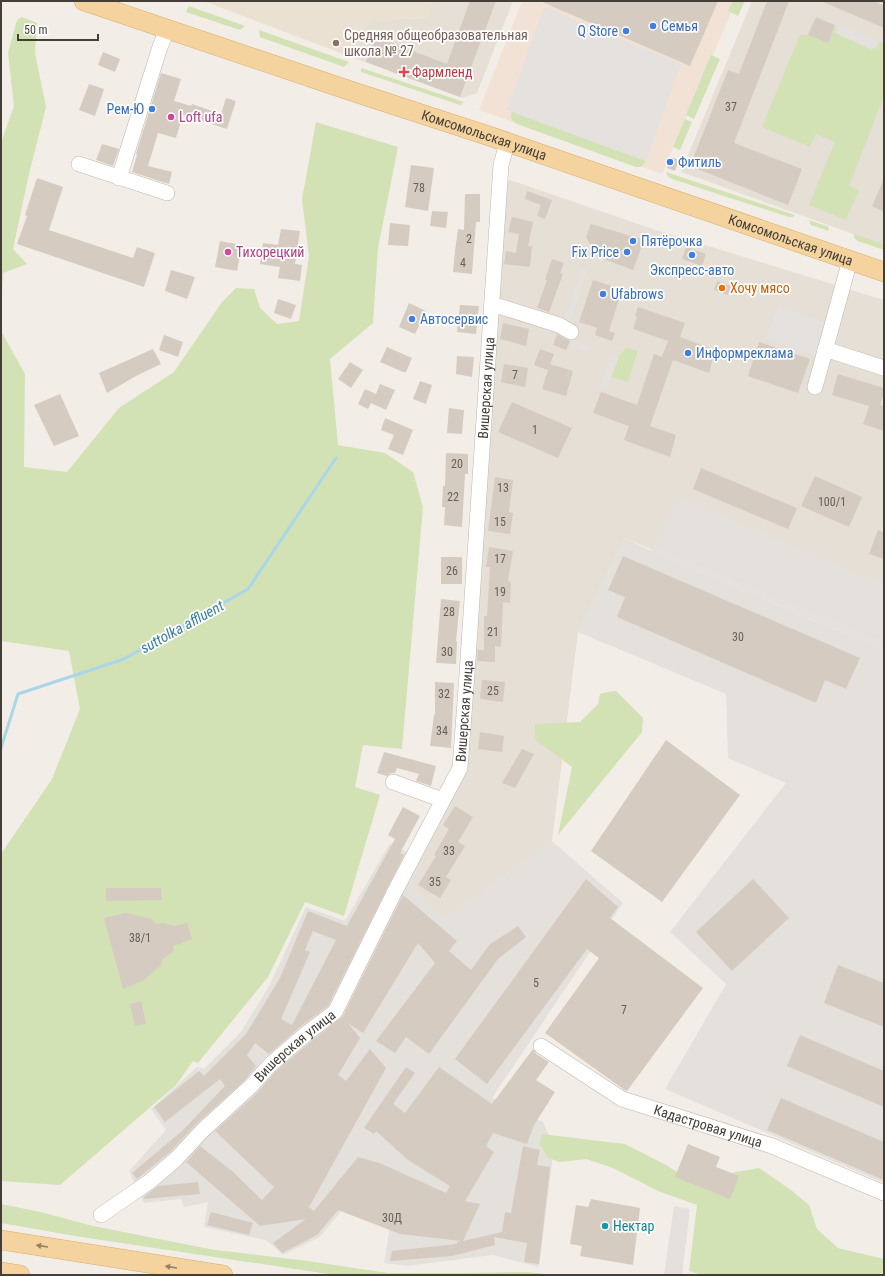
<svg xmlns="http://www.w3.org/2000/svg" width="885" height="1276" viewBox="0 0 885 1276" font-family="'Roboto Condensed',sans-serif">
  <rect width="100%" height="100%" fill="#f2eee7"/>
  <g fill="#e5dfd6">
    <polygon points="433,1 513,1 477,93 462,98 354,58 363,28 374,20 427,18"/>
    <polygon points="752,1 884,1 884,245 681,172"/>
    <polygon points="510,180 653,229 884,300 884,650 625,538 578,632 552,841 443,920 410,884 422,860 416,857 461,773 504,185"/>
  </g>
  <polygon fill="#f2e2d5" points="522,1 736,1 662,174 479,110"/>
  <g fill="#e4e0dc">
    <polygon points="678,497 884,585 884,639 654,546"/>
    <polygon points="625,538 651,551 884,650 884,1183 665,1089 726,984 670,932 786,783 728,758 726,694 578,632"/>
    <polygon points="552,841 623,903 492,1098 543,1122 554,1147 539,1267 493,1255 407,1266 384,1263 390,1226 348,1203 320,1237 283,1255 266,1240 204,1227 208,1202 184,1207 181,1199 144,1203 129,1171 166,1130 151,1109 197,1067 204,1069 241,1032 269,986 306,907 345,921 390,843 422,860 410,884 443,920"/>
    <polygon points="674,1206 690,1209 682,1275 664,1275"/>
  </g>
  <polygon fill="#eae1d3" points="203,1 433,1 427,18 375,20 363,28 354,58"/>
  <g fill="#d2e2b4">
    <polygon points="733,1 745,1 738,16 728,11"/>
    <polygon points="189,6 245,26 240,30 186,12"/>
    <polygon points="22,17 37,23 35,53 46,107 29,174 13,249 27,264 3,273 1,314 1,143 14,106 8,53 17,20"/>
    <polygon points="834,28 876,49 880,42 884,44 884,96 849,186 859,190 846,220 809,205 835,142 816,134 810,147 762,127 800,35 808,35 828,43"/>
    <polygon points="259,30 349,62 344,67 260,37"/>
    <polygon points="711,55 720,59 694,119 686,115"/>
    <polygon points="361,68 464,102 460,105 361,72"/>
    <path d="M512,112L646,161L641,167H636L517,124C511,120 510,118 512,112Z"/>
    <polygon points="685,119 692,122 680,150 673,147"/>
    <polygon points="316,122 398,147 378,248 373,323 330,359 338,445 385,453 413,472 423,507 402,749 363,745 355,787 380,795 344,916 305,902 268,977 198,1063 193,1061 176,1085 60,1185 1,1181 1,854 52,779 80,709 69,651 1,641 1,331 25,374 24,467 67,472 119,408 174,372 222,302 236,288 254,289 260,308 277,324 299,321 309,256 302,199"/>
    <polygon points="666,172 795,215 793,217 789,217 672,179 668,177"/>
    <polygon points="809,220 829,227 828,231 811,225"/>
    <polygon points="854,234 884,244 884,250 858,241 854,238"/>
    <polygon points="626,348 638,351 628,382 612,377 619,356"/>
    <polygon points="616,691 643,718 642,732 558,835 572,767 535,739 535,724 580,722 598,704 600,694 608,692"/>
    <polygon points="542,1134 625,1144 666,1165 699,1186 714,1176 759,1168 791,1190 809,1205 817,1229 838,1248 884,1259 884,1275 702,1275 689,1271 697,1205 658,1191 613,1168 586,1159 560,1162 548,1158 540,1144"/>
    <polygon points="1,1204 41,1212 93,1226 215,1250 308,1261 388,1273 463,1273 527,1272 554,1275 335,1275 75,1236 1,1223"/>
  </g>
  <g fill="#e4e1df">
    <polygon points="544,7 681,64 646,161 507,110"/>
    <polygon points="839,24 876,41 872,50 835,33"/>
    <polygon points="581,268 587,270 570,325 563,323"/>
    <polygon points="778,306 828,324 816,356 766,338"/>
    <polygon points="572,340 591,346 589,353 570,347"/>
    <polygon points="611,354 617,356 607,390 600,387"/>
    <polygon points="654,546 884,640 882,649 651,551"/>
  </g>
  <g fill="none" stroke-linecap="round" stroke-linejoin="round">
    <polyline stroke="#a9d6e9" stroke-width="3" points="1,748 18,694 124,659 248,589 336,458"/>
  </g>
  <g fill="#d5cbc1" fill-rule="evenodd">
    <polygon points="470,1 496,1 460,97 366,62 376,37 447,64"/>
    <polygon points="540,1 718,1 690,66"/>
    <polygon points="767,1 789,1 734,143 802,169 788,205 690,166 728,70 739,74"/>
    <polygon points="821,1 874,1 884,6 884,28"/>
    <polygon points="816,17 835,25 828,43 808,35"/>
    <polygon points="103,52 120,59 115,72 98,65"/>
    <polygon points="161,73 181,79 174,101 191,106 192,104 221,114 226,98 236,101 227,129 183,115 176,138 158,133 148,166 172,172 169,184 132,172 137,155 136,154"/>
    <polygon points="89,84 104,89 95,116 79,110"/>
    <polygon points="102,144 119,149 113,166 96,160"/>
    <polygon points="671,157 679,160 675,171 667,168"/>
    <polygon points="411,165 434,168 428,211 405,207"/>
    <polygon points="37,178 63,187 49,230 133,258 137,247 155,253 144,287 17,244 27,216 25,215"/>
    <polygon points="884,179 884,212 872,206"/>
    <polygon points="527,191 552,200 545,219 537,216 541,205 525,199"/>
    <polygon points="465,194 480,194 480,222 476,222 472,274 453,272 455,251 458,229 464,230"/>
    <polygon points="432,211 448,212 446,228 430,226"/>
    <polygon points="512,217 533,222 528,246 532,246 530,267 504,264 506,251 516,253 519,234 508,232"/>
    <polygon points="390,223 410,225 408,246 388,245"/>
    <polygon points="591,224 644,240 633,270 598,257 586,237"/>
    <polygon points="281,229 300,231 295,264 302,265 300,281 278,278 280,267 260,264 263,243 278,245"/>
    <polygon points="220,241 242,245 237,271 215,267"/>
    <polygon points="686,247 706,254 702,266 682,259"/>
    <polygon points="552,259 564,263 560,273 563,274 549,312 537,308 547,280 545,280"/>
    <polygon points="171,270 195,277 187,299 165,291"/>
    <polygon points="593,280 621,289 619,296 620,296 609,331 615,333 612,341 595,335 597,328 579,322"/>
    <polygon points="717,281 731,286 728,295 714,290"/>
    <polygon points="278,299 296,305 291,319 274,313"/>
    <polygon points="409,303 426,311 415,334 399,327"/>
    <polygon points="460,305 479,306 476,334 457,332"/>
    <polygon points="638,307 685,323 680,337 715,350 709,373 673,360 650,426 676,435 670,457 624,440 629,426 593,413 601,392 637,405 654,354 662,357 668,341 633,329 637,317 635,316"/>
    <polygon points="503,323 529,329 526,346 500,339"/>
    <polygon points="557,334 570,341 566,350 553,345"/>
    <polygon points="164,335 183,342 178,357 159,350"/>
    <polygon points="759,342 810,359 798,393 748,376"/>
    <polygon points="387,347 412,358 406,372 403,372 380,362"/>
    <polygon points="153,349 161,364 136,376 107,393 99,373"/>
    <polygon points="540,349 554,354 550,364 573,371 566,396 542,389 548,370 534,365"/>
    <polygon points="457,356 474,357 472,377 456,374"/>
    <polygon points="350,362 363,370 351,388 338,379"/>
    <polygon points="504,364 528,368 525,387 501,382"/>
    <polygon points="838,374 884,388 884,393 880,405 884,406 884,431 863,424 869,406 832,395"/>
    <polygon points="420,381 432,385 426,404 413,399"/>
    <polygon points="380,384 395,390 386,410 371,403 368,409 358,404 365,389 376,394"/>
    <polygon points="60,394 79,436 54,446 34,405"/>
    <polygon points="512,402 572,428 558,458 498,432"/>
    <polygon points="449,408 464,410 462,434 447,433"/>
    <polygon points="385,418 413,430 403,455 388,449 394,435 381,430"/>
    <polygon points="446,453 468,454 468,474 465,474 462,527 444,525 445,507 442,507 443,486 445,486"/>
    <polygon points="701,468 797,508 788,529 693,489"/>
    <polygon points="815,476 862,497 849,527 801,506"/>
    <polygon points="495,477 513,480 509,512 513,513 510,534 488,531"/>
    <polygon points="878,530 884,533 884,559 869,554"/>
    <polygon points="489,547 513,551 508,581 511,582 510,603 503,602 501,647 495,646 495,662 477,661 478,650 484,650 484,616 487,616 490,567 486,567"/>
    <polygon points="623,556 860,658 846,689 825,680 816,703 617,617 625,597 608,590"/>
    <rect x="441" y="557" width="21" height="27"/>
    <polygon points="441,599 460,601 456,641 457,641 456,664 436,663"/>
    <polygon points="482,680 505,682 503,702 480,699"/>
    <polygon points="435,682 454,683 451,748 430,746 434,715 435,715"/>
    <polygon points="480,732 504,736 502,752 478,749"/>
    <polygon points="666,740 740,795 662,902 591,851"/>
    <polygon points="522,749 534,754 515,788 502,783"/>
    <polygon points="384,752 436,766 431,786 416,781 419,774 397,768 395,773 391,773 387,776 377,773"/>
    <polygon points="455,806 473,817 458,842 465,846 446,877 451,880 440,898 418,885 436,856 434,855 449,829 443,825"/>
    <path d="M403,807L420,816L400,853L404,855L328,1006L301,1026L269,1054L255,1043L247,1055L256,1066L245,1080L196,1124L170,1152L137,1179L132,1173L182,1131L225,1086L220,1079L165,1122L154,1107L199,1071L204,1076L246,1034L280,978L308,911L347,926L395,839L388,835ZM313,931L336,940L292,1025L281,1019L310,952L305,950Z"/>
    <polygon points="586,879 618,907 610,918 703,988 627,1091 626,1091 545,1033 599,958 587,949 487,1084 455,1059"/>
    <polygon points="753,879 789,918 732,971 696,932"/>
    <polygon points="106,888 161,888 162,900 106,901"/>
    <polygon points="403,895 457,941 449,951 471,970 490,944 518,926 526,937 498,959 429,1054 406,1037 395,1053 376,1041 435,963 418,943 363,1033 348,1023 360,1038 338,1075 346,1081 370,1049 386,1068 309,1207 314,1211 358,1157 382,1164 446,1193 450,1186 408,1160 376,1131 374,1134 364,1128 406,1067 415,1073 393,1104 405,1113 439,1067 492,1104 533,1049 536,1054 549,1062 536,1080 555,1092 534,1125 527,1144 493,1133 486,1146 494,1152 465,1201 480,1204 463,1241 502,1232 505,1212 511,1213 523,1146 540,1150 537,1165 550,1167 539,1264 524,1262 527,1243 494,1237 495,1245 452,1256 390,1261 392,1251 457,1244 457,1242 461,1241 400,1234 338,1210 317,1235 282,1253 273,1243 306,1219 260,1226 186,1162 200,1146 232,1171 262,1200 274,1187 215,1131 257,1093 276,1071 313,1040 343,1016"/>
    <polygon points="126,913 151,919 156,924 162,923 174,926 187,923 192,939 173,946 174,951 163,959 161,965 143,981 123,989 104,918"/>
    <polygon points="838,965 884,983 884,1027 824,1003"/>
    <polygon points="141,1001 146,1024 135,1026 130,1004"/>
    <polygon points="800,1035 884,1071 884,1107 787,1066"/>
    <polygon points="781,1098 884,1142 884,1180 767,1130"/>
    <polygon points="688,1144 720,1157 716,1167 739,1176 730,1199 675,1177"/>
    <polygon points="198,1182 200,1194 144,1199 144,1197 158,1186"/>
    <polygon points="591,1199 640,1208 633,1265 580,1256 582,1246 570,1244 576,1205 588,1207"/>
    <polygon points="211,1212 253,1223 249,1235 207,1225"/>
  </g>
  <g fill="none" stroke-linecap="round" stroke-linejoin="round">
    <g stroke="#bfb7ae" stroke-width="16">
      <g id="minor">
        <polyline points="79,164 167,193"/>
        <polyline points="119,178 159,50 167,29"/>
        <polyline points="492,304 559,325 571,332"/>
        <polyline points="825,349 884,368"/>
        <polyline points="815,387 850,260"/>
        <polyline points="393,782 443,800"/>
        <path id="s1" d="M541,1046L622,1099L772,1146L884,1193"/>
        <path id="s2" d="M101,1215L149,1182L176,1159L202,1131L251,1086L270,1065L307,1033L335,1012L395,891L460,768L467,674L501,165L507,143"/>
      </g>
    </g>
    <g stroke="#d8ae70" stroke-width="20">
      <g id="major">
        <path id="s3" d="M84,1L348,90L492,137L884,272"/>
        <polyline points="1,1240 223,1275"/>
        <polyline points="1,1272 20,1275"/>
      </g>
    </g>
    <use href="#minor" stroke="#fff" stroke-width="15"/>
    <use href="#major" stroke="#f4d39e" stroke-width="19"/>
  </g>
  <defs><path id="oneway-solid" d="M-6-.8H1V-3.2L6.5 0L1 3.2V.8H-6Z"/></defs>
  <g fill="#938165">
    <use href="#oneway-solid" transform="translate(42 1246) rotate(-171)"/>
    <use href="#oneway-solid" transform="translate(171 1267) rotate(-171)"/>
  </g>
  <g fill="#3f7fe0" stroke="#fff" stroke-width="1.5">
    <circle cx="653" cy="26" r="4"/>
    <circle cx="626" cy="31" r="4"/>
    <circle cx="152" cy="109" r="4"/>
    <circle cx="670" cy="162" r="4"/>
    <circle cx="633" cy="241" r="4"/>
    <circle cx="627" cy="252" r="4"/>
    <circle cx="692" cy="255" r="4"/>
    <circle cx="603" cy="294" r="4"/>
    <circle cx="412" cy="319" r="4"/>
    <circle cx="688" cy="353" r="4"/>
  </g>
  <circle fill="#8d6e63" stroke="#fff" stroke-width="1.5" cx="336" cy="43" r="4"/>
  <path fill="#e0444e" stroke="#fff" stroke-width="1.5" d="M402 66h4v4h4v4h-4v4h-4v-4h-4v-4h4z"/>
  <g fill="#d1479c" stroke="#fff" stroke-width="1.5">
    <circle cx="171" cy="117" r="4"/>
    <circle cx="228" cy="252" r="4"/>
  </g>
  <circle fill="#e8710a" stroke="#fff" stroke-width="1.5" cx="722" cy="288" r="4"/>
  <circle fill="#0f9aa8" stroke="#fff" stroke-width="1.5" cx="605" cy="1226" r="4"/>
  <g text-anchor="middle" stroke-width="3.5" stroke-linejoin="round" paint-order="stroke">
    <g font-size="12" fill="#68615a">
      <text x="731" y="111">37</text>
      <text x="419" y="192">78</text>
      <text x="469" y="243">2</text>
      <text x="463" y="267">4</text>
      <text x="515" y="379">7</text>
      <text x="535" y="434">1</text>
      <text x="457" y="468">20</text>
      <text x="503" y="492">13</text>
      <text x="453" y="501">22</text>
      <text x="832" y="506">100/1</text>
      <text x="500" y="526">15</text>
      <text x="500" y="563">17</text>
      <text x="452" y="575">26</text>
      <text x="500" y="596">19</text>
      <text x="449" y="616">28</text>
      <text x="493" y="636">21</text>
      <text x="738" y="641">30</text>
      <text x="447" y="656">30</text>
      <text x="493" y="695">25</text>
      <text x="444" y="698">32</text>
      <text x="442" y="735">34</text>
      <text x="449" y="855">33</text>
      <text x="435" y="886">35</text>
      <text x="140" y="942">38/1</text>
      <text x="536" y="987">5</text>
      <text x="624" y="1014">7</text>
      <text x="392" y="1222">30Д</text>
    </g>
    <g font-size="14" fill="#366cbe" stroke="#fff" text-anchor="start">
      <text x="661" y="31">Семья</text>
      <text x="618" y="36" text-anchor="end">Q Store</text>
      <text x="144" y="114" text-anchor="end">Рем-Ю</text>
      <text x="678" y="167">Фитиль</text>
      <text x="641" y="246">Пятёрочка</text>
      <text x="619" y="257" text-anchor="end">Fix Price</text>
      <text x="692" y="275" text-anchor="middle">Экспресс-авто</text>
      <text x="611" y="299">Ufabrows</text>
      <text x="420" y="324">Автосервис</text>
      <text x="696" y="358">Информреклама</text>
    </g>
    <g font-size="14" fill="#785e54" stroke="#fff" text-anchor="start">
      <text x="344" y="40">Средняя общеобразовательная<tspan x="344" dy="16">школа № 27</tspan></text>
    </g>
    <g font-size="14" fill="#be3a42" stroke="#fff" text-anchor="start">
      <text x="412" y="77">Фармленд</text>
    </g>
    <g font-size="14" fill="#b23c85" stroke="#fff" text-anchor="start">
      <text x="179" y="122">Loft ufa</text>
      <text x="236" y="257">Тихорецкий</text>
    </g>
    <g font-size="14" fill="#443e37" stroke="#fff">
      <text dy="5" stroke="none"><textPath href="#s3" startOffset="422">Комсомольская улица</textPath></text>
      <text dy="5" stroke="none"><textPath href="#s3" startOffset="746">Комсомольская улица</textPath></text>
      <text dy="5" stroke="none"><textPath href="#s2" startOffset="966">Вишерская улица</textPath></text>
      <text dy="5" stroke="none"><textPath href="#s2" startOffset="642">Вишерская улица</textPath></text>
      <text dy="5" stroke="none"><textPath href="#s2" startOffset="258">Вишерская улица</textPath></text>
      <text dy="5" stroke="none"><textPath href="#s1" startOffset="187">Кадастровая улица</textPath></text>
    </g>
    <g font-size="14" fill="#c56008" stroke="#fff" text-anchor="start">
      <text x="730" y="293">Хочу мясо</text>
    </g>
    <g font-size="14" fill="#0d838f" stroke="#fff" text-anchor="start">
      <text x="613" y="1231">Нектар</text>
    </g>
    <g font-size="15" font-style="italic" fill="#397e9f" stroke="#fff">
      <text transform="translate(182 627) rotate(-29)" y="5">suttolka affluent</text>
    </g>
  </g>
  <rect width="885" height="1276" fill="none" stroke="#443e37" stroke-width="4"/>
  <path d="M18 34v6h80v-6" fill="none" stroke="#443e37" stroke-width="2"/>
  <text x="24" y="34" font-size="12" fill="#443e37" stroke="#ffffff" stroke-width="3" paint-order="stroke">50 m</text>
</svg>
